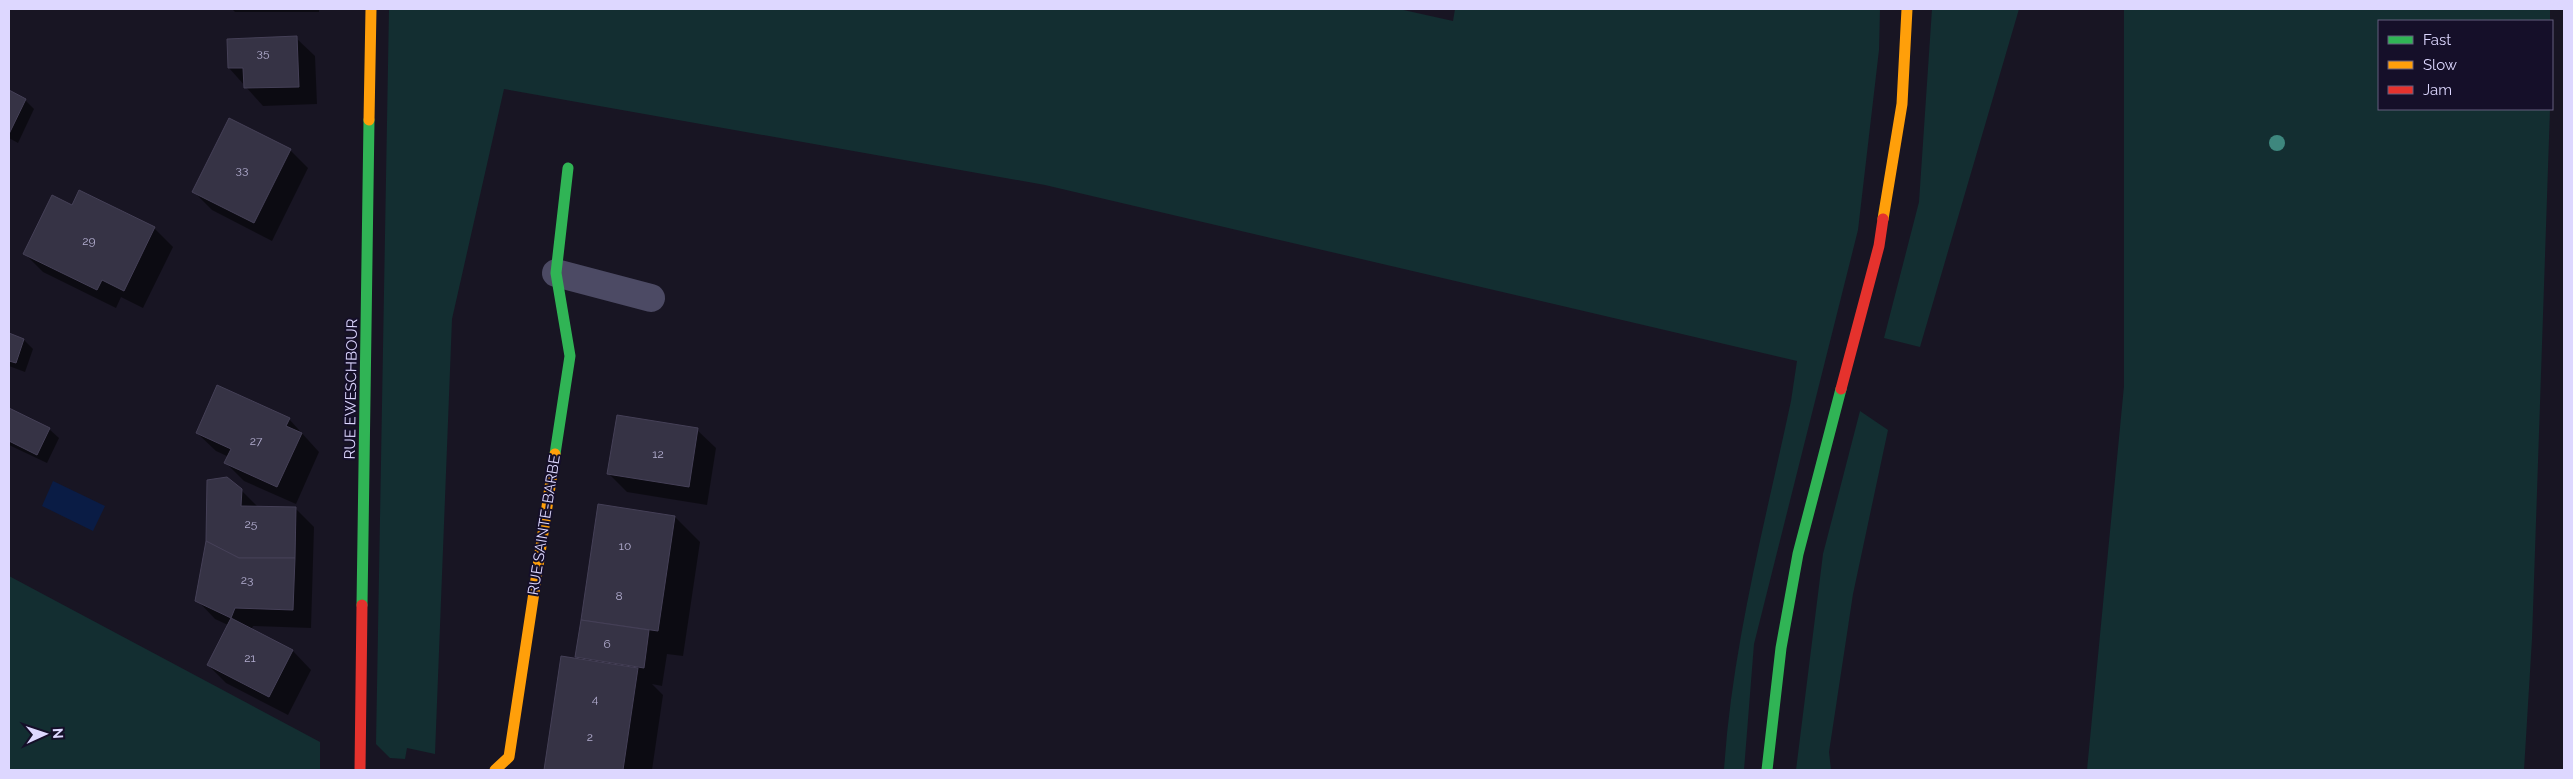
<svg xmlns="http://www.w3.org/2000/svg" width="2573" height="779" viewBox="0 0 2573 779" font-family="Raleway,sans-serif">
  <rect width="100%" height="100%" fill="#181523"/>
  <g fill="#132e31">
    <path d="M389,9H1399L1453,21L1455,9H1880L1879,50L1858,230L1754,644L1744,770H1724C1732,646 1765,523 1791,401L1797,361L1045,185L504,89L452,319L435,754L407,748L405,759L390,758L376,744Z"/>
    <polygon points="1932,9 2019,9 1920,347 1884,338 1919,202"/>
    <polygon points="2124,9 2550,9 2550,21 2379,21 2379,109 2550,109 2532,639 2524,770 2087,770 2124,386"/>
    <polygon points="1860,411 1888,430 1853,594 1829,752 1831,770 1796,770 1823,554"/>
    <polygon points="9,576 320,742 320,770 9,770"/>
  </g>
  <polygon fill="#0a1c45" points="53,481 105,506 93,531 42,506"/>
  <g fill="#0007">
    <polygon points="232,9 319,9 319,12 235,12"/>
    <polygon points="296,38 315,56 317,104 263,106 229,68"/>
    <polygon points="9,92 25,100 34,109 18,143 9,138"/>
    <polygon points="290,150 308,168 272,241 212,210 194,192"/>
    <polygon points="72,206 154,228 173,247 143,308 121,297 116,308 43,272 25,254"/>
    <polygon points="9,335 24,340 33,349 25,372 9,366"/>
    <polygon points="9,410 49,429 59,438 47,463 9,445"/>
    <polygon points="289,419 319,452 296,504 244,481 226,463 229,457 216,451 197,433"/>
    <polygon points="697,430 716,448 707,505 627,492 609,474"/>
    <polygon points="241,490 259,508 295,508 314,527 311,628 253,626 251,630 293,651 311,670 288,715 226,683 208,665 228,625 215,619 197,600"/>
    <polygon points="599,505 675,517 700,542 683,656 667,654 662,686 652,684 663,695 652,770 545,770 562,658 580,661 576,657"/>
  </g>
  <g fill="#363345" stroke="#454057">
    <polygon points="297,36 299,87 244,88 243,68 228,68 227,39"/>
    <polygon points="9,90 26,99 9,134"/>
    <polygon points="229,118 291,149 254,223 192,192"/>
    <polygon points="79,190 155,227 124,291 102,280 97,290 23,254 52,195 72,205"/>
    <polygon points="9,333 24,339 16,363 9,361"/>
    <polygon points="217,385 290,418 286,426 302,433 277,487 224,463 231,449 196,433"/>
    <polygon points="9,408 50,428 37,455 9,441"/>
    <polygon points="617,415 698,428 689,487 607,474"/>
    <polygon points="227,477 242,489 241,506 296,507 295,558 239,558 206,541 207,480"/>
    <polygon points="598,504 675,516 658,631 581,620"/>
    <polygon points="206,541 239,558 295,558 293,610 235,608 231,618 195,601"/>
    <polygon points="231,618 293,650 269,697 207,665"/>
    <polygon points="581,620 649,630 644,668 575,657"/>
    <polygon points="561,656 638,668 623,770 544,770"/>
  </g>
  <g fill="none" stroke-linecap="round" stroke-linejoin="round">
    <polyline stroke="#4c4a64" stroke-width="28" points="556,273 651,298"/>
    <g stroke="#30b455" stroke-width="11">
      <polyline points="555,454 570,356 556,273 568,168"/>
      <polyline points="362,605 369,120"/>
      <polyline points="1767,770 1781,648 1798,554 1841,389"/>
    </g>
    <g stroke="#ff9f0a" stroke-width="11">
      <polyline points="369,120 371,9"/>
      <polyline points="1883,219 1902,104 1907,9"/>
      <polyline points="495,770 509,757 555,454"/>
    </g>
    <g stroke="#e5322d" stroke-width="11">
      <polyline points="1841,389 1879,246 1883,219"/>
      <polyline points="360,770 362,605"/>
    </g>
  </g>
  <circle fill="#3e877e" cx="2277" cy="143" r="8"/>
  <g text-anchor="middle" stroke-width="4" stroke-linejoin="round" paint-order="stroke">
    <g font-size="12" fill="#b3aed0">
      <text x="263" y="57">35</text>
      <text x="242" y="174">33</text>
      <text x="89" y="245">29</text>
      <text x="256" y="445">27</text>
      <text x="658" y="458">12</text>
      <text x="251" y="528">25</text>
      <text x="625" y="550">10</text>
      <text x="247" y="584">23</text>
      <text x="619" y="600">8</text>
      <text x="607" y="648">6</text>
      <text x="250" y="662">21</text>
      <text x="595" y="703">4</text>
      <text x="590" y="741">2</text>
    </g>
    <g font-size="15" fill="#ddd7ff" stroke="#150f29">
      <text transform="translate(351 389) rotate(-89)" y="5">RUE EWESCHBOUR</text>
      <text transform="translate(544 525) rotate(-81)" y="5">RUE SAINTE-BARBE</text>
    </g>
  </g>
  <rect width="2573" height="779" fill="none" stroke="#ddd7ff" stroke-width="20"/>
  <rect x="2378" y="20" width="175" height="90" fill="#150f29" stroke="#655f7f"/>
  <rect x="2388" y="36" width="25" height="8" fill="#30b455" stroke="#655f7f"/>
  <text x="2423" y="45" font-size="15" fill="#ddd7ff">Fast</text>
  <rect x="2388" y="61" width="25" height="8" fill="#ff9f0a" stroke="#655f7f"/>
  <text x="2423" y="70" font-size="15" fill="#ddd7ff">Slow</text>
  <rect x="2388" y="86" width="25" height="8" fill="#e5322d" stroke="#655f7f"/>
  <text x="2423" y="95" font-size="15" fill="#ddd7ff">Jam</text>
  <g transform="translate(45 734) rotate(87)" stroke="#150f29" stroke-width="4" paint-order="stroke">
  <path d="M0-4L9 19L0 12L-9 19Z" fill="#ddd7ff"/>
  <text y="-8" font-size="14" font-weight="bold" text-anchor="middle" fill="#ddd7ff">N</text>
  </g>
</svg>
